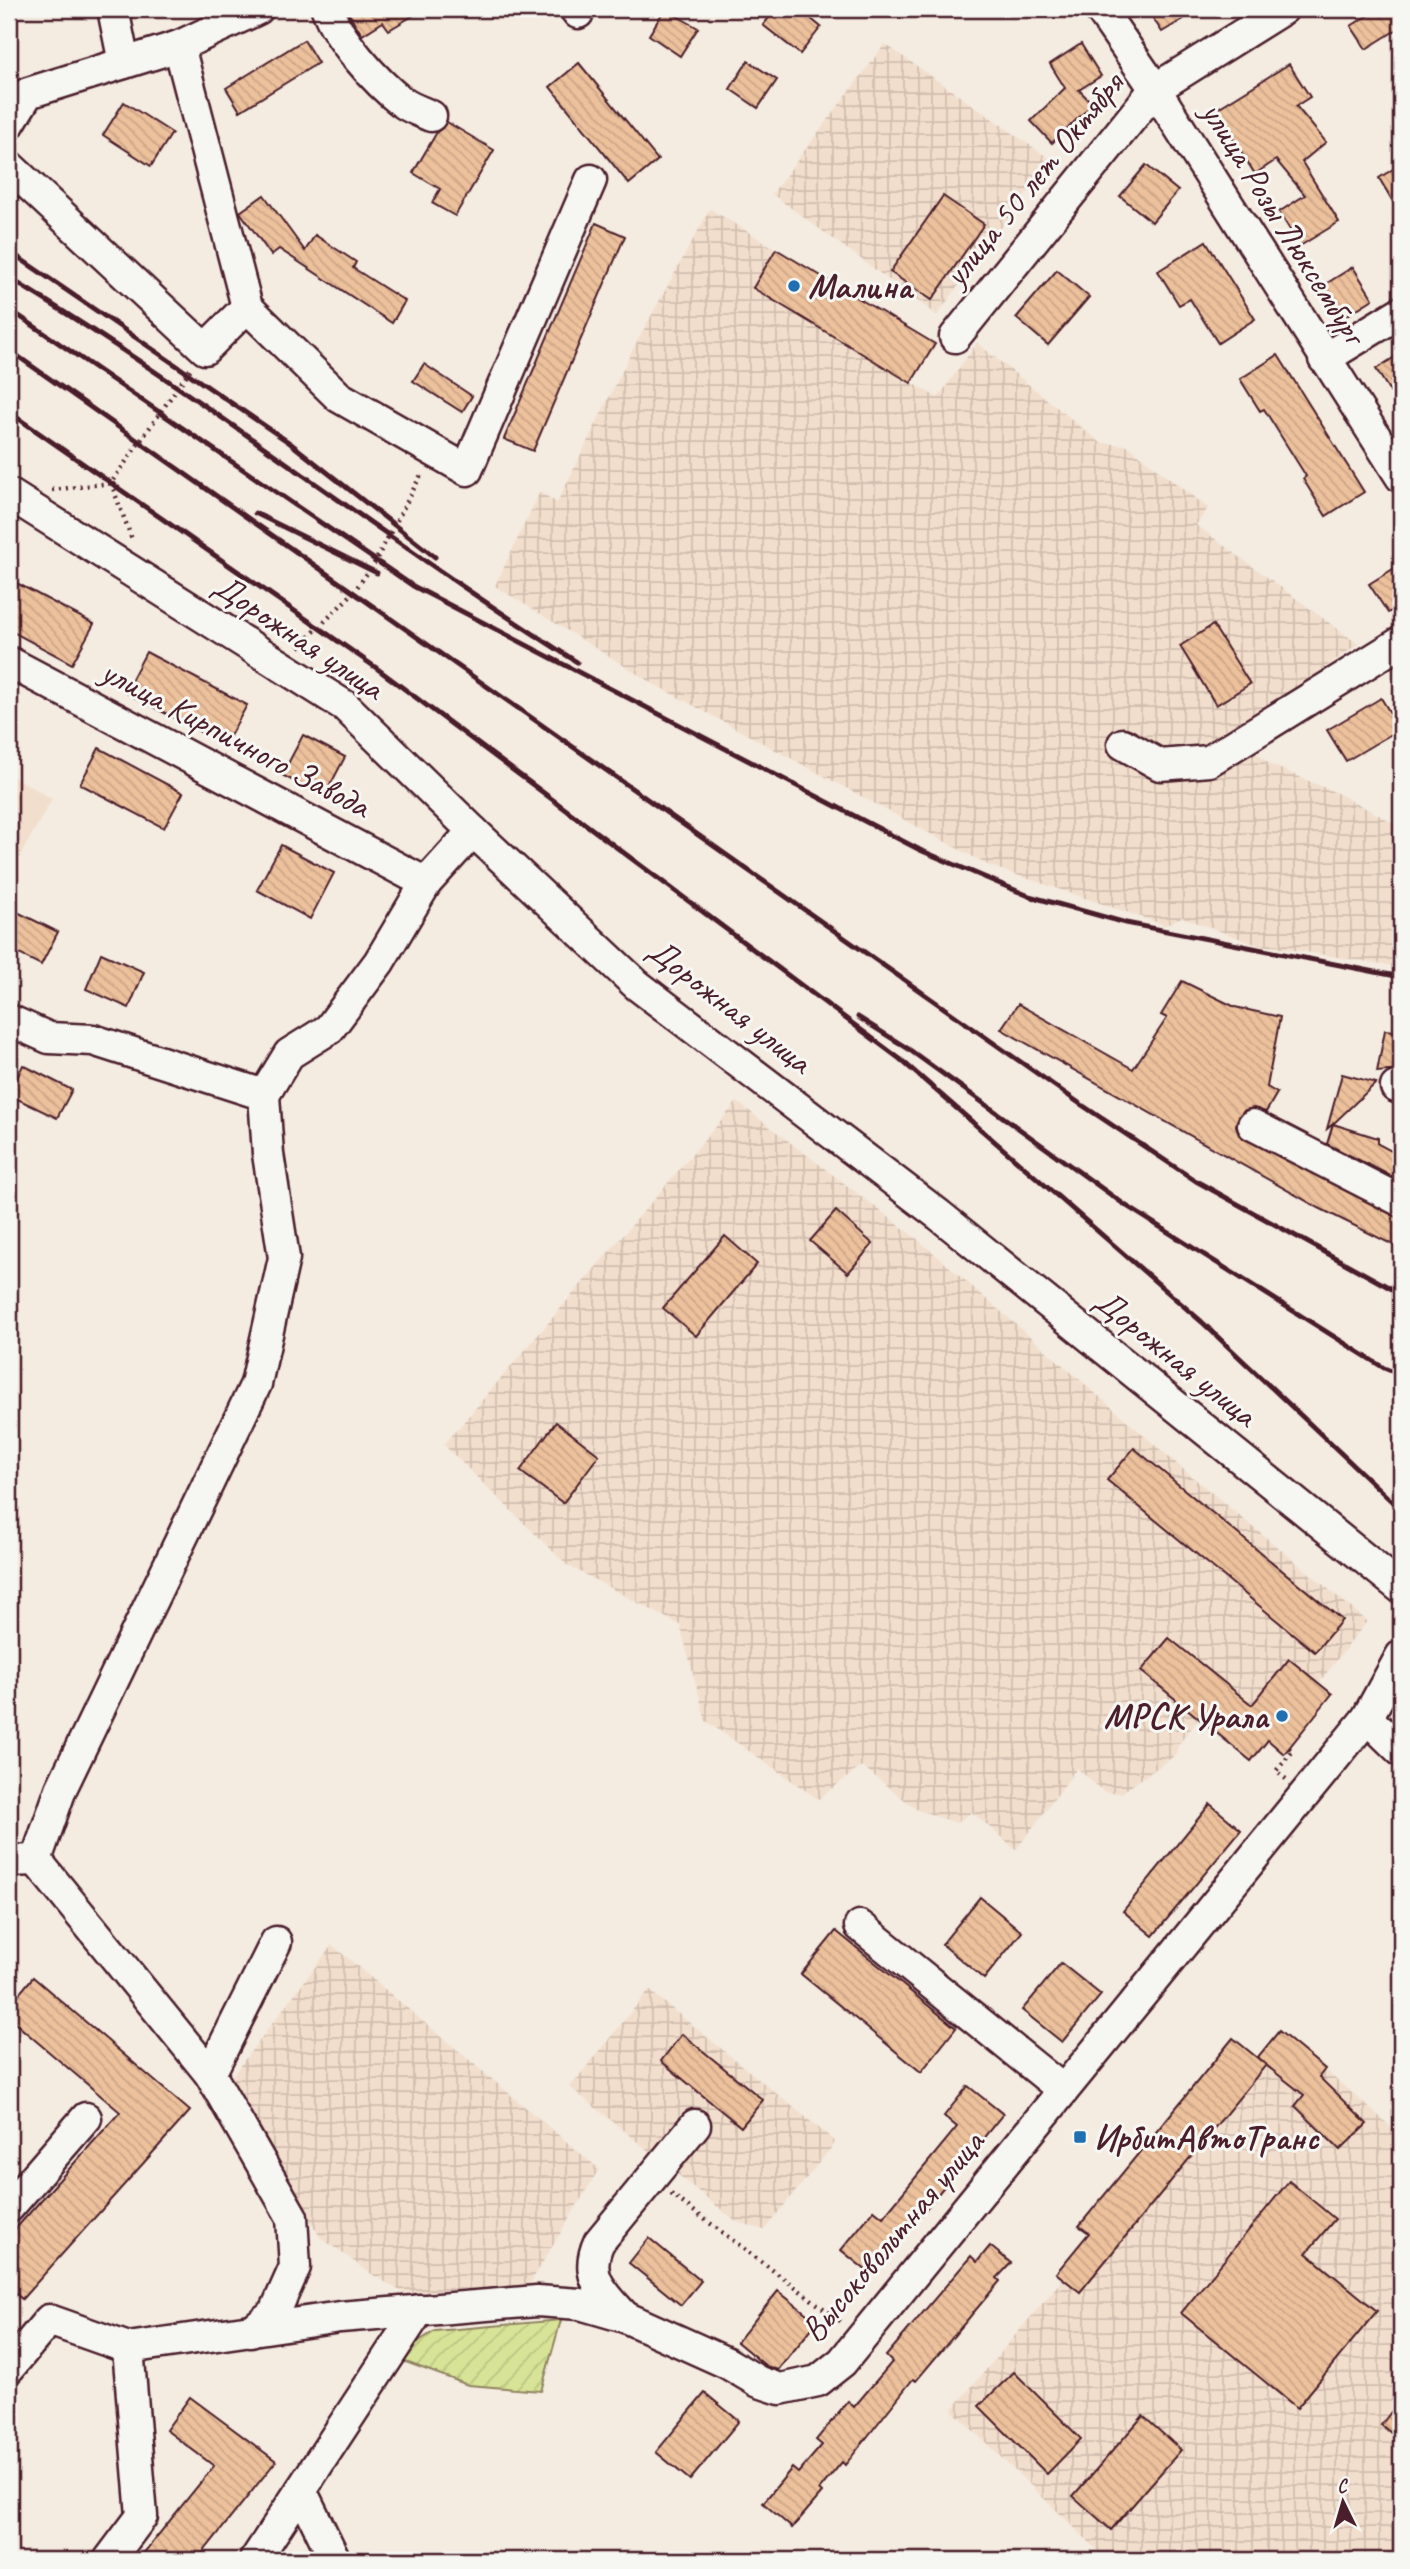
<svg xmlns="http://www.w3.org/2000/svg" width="1410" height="2569" viewBox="0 0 1410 2569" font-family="Caveat,sans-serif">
  <defs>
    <pattern id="industrial-grid" width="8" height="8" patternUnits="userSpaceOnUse" patternTransform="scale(1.75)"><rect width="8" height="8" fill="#f2decc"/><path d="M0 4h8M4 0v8" fill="none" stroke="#d1beaf"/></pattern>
    <pattern id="garden-furrows" width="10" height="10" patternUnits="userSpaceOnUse" patternTransform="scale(1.75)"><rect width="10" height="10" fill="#d7e497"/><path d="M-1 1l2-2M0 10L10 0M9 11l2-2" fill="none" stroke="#bac382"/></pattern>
    <pattern id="building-back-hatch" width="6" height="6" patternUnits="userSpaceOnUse" patternTransform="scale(1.75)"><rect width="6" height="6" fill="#ecc19c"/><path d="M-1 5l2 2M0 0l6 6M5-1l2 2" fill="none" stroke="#cca587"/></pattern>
  </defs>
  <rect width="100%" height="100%" fill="#f4ebe1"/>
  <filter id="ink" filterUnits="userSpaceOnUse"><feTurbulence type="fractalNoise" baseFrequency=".0143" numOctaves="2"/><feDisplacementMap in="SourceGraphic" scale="14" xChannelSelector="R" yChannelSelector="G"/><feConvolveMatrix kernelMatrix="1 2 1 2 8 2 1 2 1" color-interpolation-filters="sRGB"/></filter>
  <g filter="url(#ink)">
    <polygon fill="#f2decc" points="9,774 52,799 9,875"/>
    <g fill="url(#industrial-grid)">
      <polygon points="885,44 1051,160 937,315 772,194"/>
      <polygon points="710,209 776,249 753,289 938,398 977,343 1101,443 1127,445 1152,465 1208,508 1196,525 1358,644 1234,732 1269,764 1339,794 1401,827 1401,967 1255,944 1182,917 1165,925 990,866 652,683 495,586 540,492 557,503 632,351"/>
      <polygon points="737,1102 916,1238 1184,1470 1367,1621 1319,1683 1252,1705 1168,1638 1141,1671 1199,1718 1178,1745 1177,1754 1121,1793 1104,1792 1077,1768 1016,1850 972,1812 956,1823 916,1809 862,1766 818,1799 706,1721 680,1625 567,1565 444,1445"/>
      <polygon points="332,1945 599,2169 529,2285 404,2293 370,2273 320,2237 230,2079"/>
      <polygon points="649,1990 836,2142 764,2230 735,2221 570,2087"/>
      <polygon points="1279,2031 1401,2135 1401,2560 1108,2560 952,2410 1063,2279 1056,2273 1089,2234 1079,2226 1233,2038 1257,2058"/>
    </g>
    <polygon fill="url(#garden-furrows)" stroke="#908261" stroke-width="2" points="561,2320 541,2391 468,2385 403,2361 419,2341 435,2331"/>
    <g fill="url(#building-back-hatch)" stroke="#4a1f2b" stroke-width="2">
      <polygon points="346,9 424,9 389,30 383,22 362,35"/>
      <polygon points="665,9 698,28 680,56 649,35"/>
      <polygon points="776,9 799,9 821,27 800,54 763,25"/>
      <polygon points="1147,9 1200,9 1162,32"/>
      <polygon points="1378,9 1401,9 1401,27 1366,49 1351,26"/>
      <polygon points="304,40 318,63 240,111 226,88"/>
      <polygon points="1081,44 1101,76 1079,90 1093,104 1052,143 1031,121 1065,88 1050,64"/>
      <polygon points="748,61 777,80 758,108 730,89"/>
      <polygon points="579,63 658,160 629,184 550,87"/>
      <polygon points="1289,64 1310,97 1296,106 1326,142 1302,162 1339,222 1300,246 1279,212 1305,195 1276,160 1255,174 1215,110"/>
      <polygon points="124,102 172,133 151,166 103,135"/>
      <polygon points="447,122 494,150 455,216 432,203 440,189 413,173 437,132"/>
      <polygon points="1401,164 1401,215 1379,178"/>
      <polygon points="1146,165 1178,191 1152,222 1120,196"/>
      <polygon points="264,195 305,251 315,235 356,262 353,268 405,301 392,323 279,249 271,255 240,212"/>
      <polygon points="943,196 984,224 932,300 890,272"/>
      <polygon points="596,223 625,236 533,451 504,439"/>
      <polygon points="1206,241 1255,319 1218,343 1190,299 1179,305 1158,271"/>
      <polygon points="776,249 935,344 911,383 753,288"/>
      <polygon points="1353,267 1373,299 1344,317 1324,285"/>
      <polygon points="1057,270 1089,297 1048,345 1016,318"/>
      <polygon points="1401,353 1401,409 1376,369"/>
      <polygon points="1278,355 1364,492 1326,516 1303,479 1306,476 1264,409 1260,411 1240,379"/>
      <polygon points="424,364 472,396 462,412 413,381"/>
      <polygon points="1401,564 1401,605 1388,613 1369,584"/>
      <polygon points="9,579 94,624 72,664 9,630"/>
      <polygon points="1213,625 1250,684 1216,705 1180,646"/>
      <polygon points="146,652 247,705 225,745 125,692"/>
      <polygon points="1381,698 1400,729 1346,761 1327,730"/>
      <polygon points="303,735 345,757 324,797 282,775"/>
      <polygon points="99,748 183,793 164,828 80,784"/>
      <polygon points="281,845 334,873 310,919 257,890"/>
      <polygon points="9,908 58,932 41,965 9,949"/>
      <polygon points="101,953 144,972 129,1008 86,989"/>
      <polygon points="1182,981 1235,1007 1280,1017 1267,1087 1277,1093 1266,1112 1253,1108 1243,1111 1236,1125 1239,1135 1401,1218 1401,1249 1319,1208 1001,1029 1018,1004 1133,1069 1167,1018 1161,1015"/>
      <polygon points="1385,1030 1401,1032 1401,1070 1377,1072"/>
      <polygon points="23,1065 72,1090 57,1118 9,1095"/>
      <polygon points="1342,1074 1376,1083 1333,1124 1378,1138 1378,1144 1401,1156 1401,1181 1327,1144 1333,1124 1327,1129"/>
      <polygon points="836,1211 873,1244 848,1273 810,1241"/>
      <polygon points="725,1236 757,1264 696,1336 663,1308"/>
      <polygon points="556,1422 599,1455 563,1503 520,1471"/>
      <polygon points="1134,1448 1342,1620 1315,1652 1107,1480"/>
      <polygon points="1169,1638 1252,1705 1289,1659 1332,1694 1284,1754 1268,1740 1251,1761 1141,1671"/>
      <polygon points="1210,1804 1241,1830 1153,1936 1123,1911"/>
      <polygon points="980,1897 1022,1932 984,1979 942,1944"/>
      <polygon points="836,1931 956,2028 921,2072 801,1974"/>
      <polygon points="1061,1963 1101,1995 1062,2042 1022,2010"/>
      <polygon points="33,1977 190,2111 22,2299 9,2288 9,2236 120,2112 9,2018 9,2006"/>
      <polygon points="1279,2031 1325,2069 1319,2077 1367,2124 1340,2150 1295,2106 1304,2095 1257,2058"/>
      <polygon points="682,2034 763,2100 741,2127 661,2061"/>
      <polygon points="1233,2038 1266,2065 1080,2292 1056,2273 1089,2233 1079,2226"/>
      <polygon points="968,2086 1003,2114 872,2275 841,2250 874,2210 883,2217 957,2127 944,2116"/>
      <polygon points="1289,2181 1335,2219 1306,2253 1377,2311 1297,2408 1181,2313"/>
      <polygon points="649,2238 701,2281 681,2305 629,2263"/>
      <polygon points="990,2246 1011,2263 997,2278 1000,2281 916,2381 913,2379 845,2465 842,2462 819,2490 822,2493 792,2528 763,2503 792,2468 798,2473 822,2445 816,2440 848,2401 854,2407 892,2362 886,2356 971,2256 977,2262"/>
      <polygon points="778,2291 817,2322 778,2370 766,2366 737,2342"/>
      <polygon points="1014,2372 1081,2439 1047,2474 979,2406"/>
      <polygon points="705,2393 739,2421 690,2480 656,2452"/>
      <polygon points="190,2397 276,2461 197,2560 138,2560 214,2466 166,2430"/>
      <polygon points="1401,2399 1401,2441 1381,2425"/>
      <polygon points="1143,2416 1181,2450 1111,2530 1073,2496"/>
    </g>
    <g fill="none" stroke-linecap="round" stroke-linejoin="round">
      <g stroke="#4a1f2b" stroke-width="35">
        <g id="minor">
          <polyline points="113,9 124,63"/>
          <path d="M327,9C338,39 376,82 402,102C410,108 422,112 431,116"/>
          <polyline points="575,9 578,13"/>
          <polyline points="1100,9 1155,89 1401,477"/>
          <polyline points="179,46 247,307 339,397 467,470 591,180"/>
          <polyline points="9,124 28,93 179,46 258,9"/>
          <polyline points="9,166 205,349 247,307"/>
          <polyline points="955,337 1155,89 1283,9"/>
          <polyline points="1324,359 1401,312"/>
          <polyline points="9,494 345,706 473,831 637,985 939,1215 1401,1588"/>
          <polyline points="9,662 426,883"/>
          <polyline points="1123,744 1160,765 1209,761 1401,642"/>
          <polyline points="9,1020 49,1038 93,1040 264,1095"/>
          <polyline points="1396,1087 1401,1088"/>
          <polyline points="1253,1125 1401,1201"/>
          <polyline points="1367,1718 1401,1751"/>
          <polyline points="9,1861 36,1860"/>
          <polyline points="860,1926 1063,2090"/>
          <polyline points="210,2074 276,1942"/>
          <polyline points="9,2207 86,2118"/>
          <path d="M625,2317C603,2292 583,2277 599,2242L695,2125"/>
          <polyline points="251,2331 275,2312 295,2267 292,2217 210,2074 36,1860 61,1789 256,1384 284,1258 268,1154 264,1095 289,1054 329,1029 379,962 426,883 473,831"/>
          <polyline points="9,2368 49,2320 128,2348 340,2317 537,2301 580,2304 625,2317 727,2363 759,2382 780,2389 818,2381 842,2362 1367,1718 1401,1656"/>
          <polyline points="301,2490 335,2560"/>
          <polyline points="109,2560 142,2516 128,2348"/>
          <polyline points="255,2560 419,2310"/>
        </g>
      </g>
      <g stroke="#4a1f2b" stroke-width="4.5" stroke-dasharray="2 5" stroke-linecap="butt">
        <polyline points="111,483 133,542"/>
        <polyline points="52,490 111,483 192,367"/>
        <polyline points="299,647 353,593 375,562 422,473"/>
        <polyline points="1286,1779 1276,1771 1293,1751 1289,1748"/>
        <polyline points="671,2194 843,2323"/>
      </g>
      <use href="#minor" stroke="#f6f6f2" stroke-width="30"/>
      <g stroke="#4a1f2b" stroke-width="5">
        <polyline points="9,251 290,443 435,557"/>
        <path d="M9,278C205,396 384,540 577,662"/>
        <polyline points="9,309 413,586 920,850 1029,896 1126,923 1401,977"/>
        <polyline points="9,350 1079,1103 1196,1181 1401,1294"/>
        <polyline points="9,412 375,667 900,1059 1202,1322 1401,1510"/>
        <polyline points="255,513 377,573"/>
        <polyline points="858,1017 907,1048 1125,1205 1384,1368 1401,1375"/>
      </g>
    </g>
  </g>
  <g fill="#1f6fb2" stroke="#f6f6f2" stroke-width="2.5">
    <circle cx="794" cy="286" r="7"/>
    <circle cx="1282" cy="1716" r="7"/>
    <rect x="1073" y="2130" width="14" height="14" rx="3.5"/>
  </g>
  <g text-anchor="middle" stroke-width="6" stroke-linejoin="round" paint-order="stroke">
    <g font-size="35" fill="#4a1f2b" stroke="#f6f6f2">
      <text transform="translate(1033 179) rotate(-51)" y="12">улица 50 лет Октября</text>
      <text transform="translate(1284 222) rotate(58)" y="12">улица Розы Люксембург</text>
      <text transform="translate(299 636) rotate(34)" y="12">Дорожная улица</text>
      <text transform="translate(236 738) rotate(28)" y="12">улица Кирпичного Завода</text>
      <text transform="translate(730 1005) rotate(38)" y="12">Дорожная улица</text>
      <text transform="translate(1176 1357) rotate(39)" y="12">Дорожная улица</text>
      <text transform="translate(892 2236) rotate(-50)" y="12">Высоковольтная улица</text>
    </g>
    <g font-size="35" font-weight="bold" fill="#4a1f2b" stroke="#f6f6f2" text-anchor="start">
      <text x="808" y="298">Малина</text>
      <text x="1268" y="1728" text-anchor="end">МРСК Урала</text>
      <text x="1094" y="2149">ИрбитАвтоТранс</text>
    </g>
  </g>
  <rect width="1410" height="2569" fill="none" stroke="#f6f6f2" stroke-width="35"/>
  <rect x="18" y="18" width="1375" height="2534" fill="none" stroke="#4a1f2b" stroke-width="2.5" filter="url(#ink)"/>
  <g transform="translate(1343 2502) rotate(355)" stroke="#f6f6f2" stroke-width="5" paint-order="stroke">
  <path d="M0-5L12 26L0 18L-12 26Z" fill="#4a1f2b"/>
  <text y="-10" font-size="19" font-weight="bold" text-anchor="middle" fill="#4a1f2b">С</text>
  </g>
</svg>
